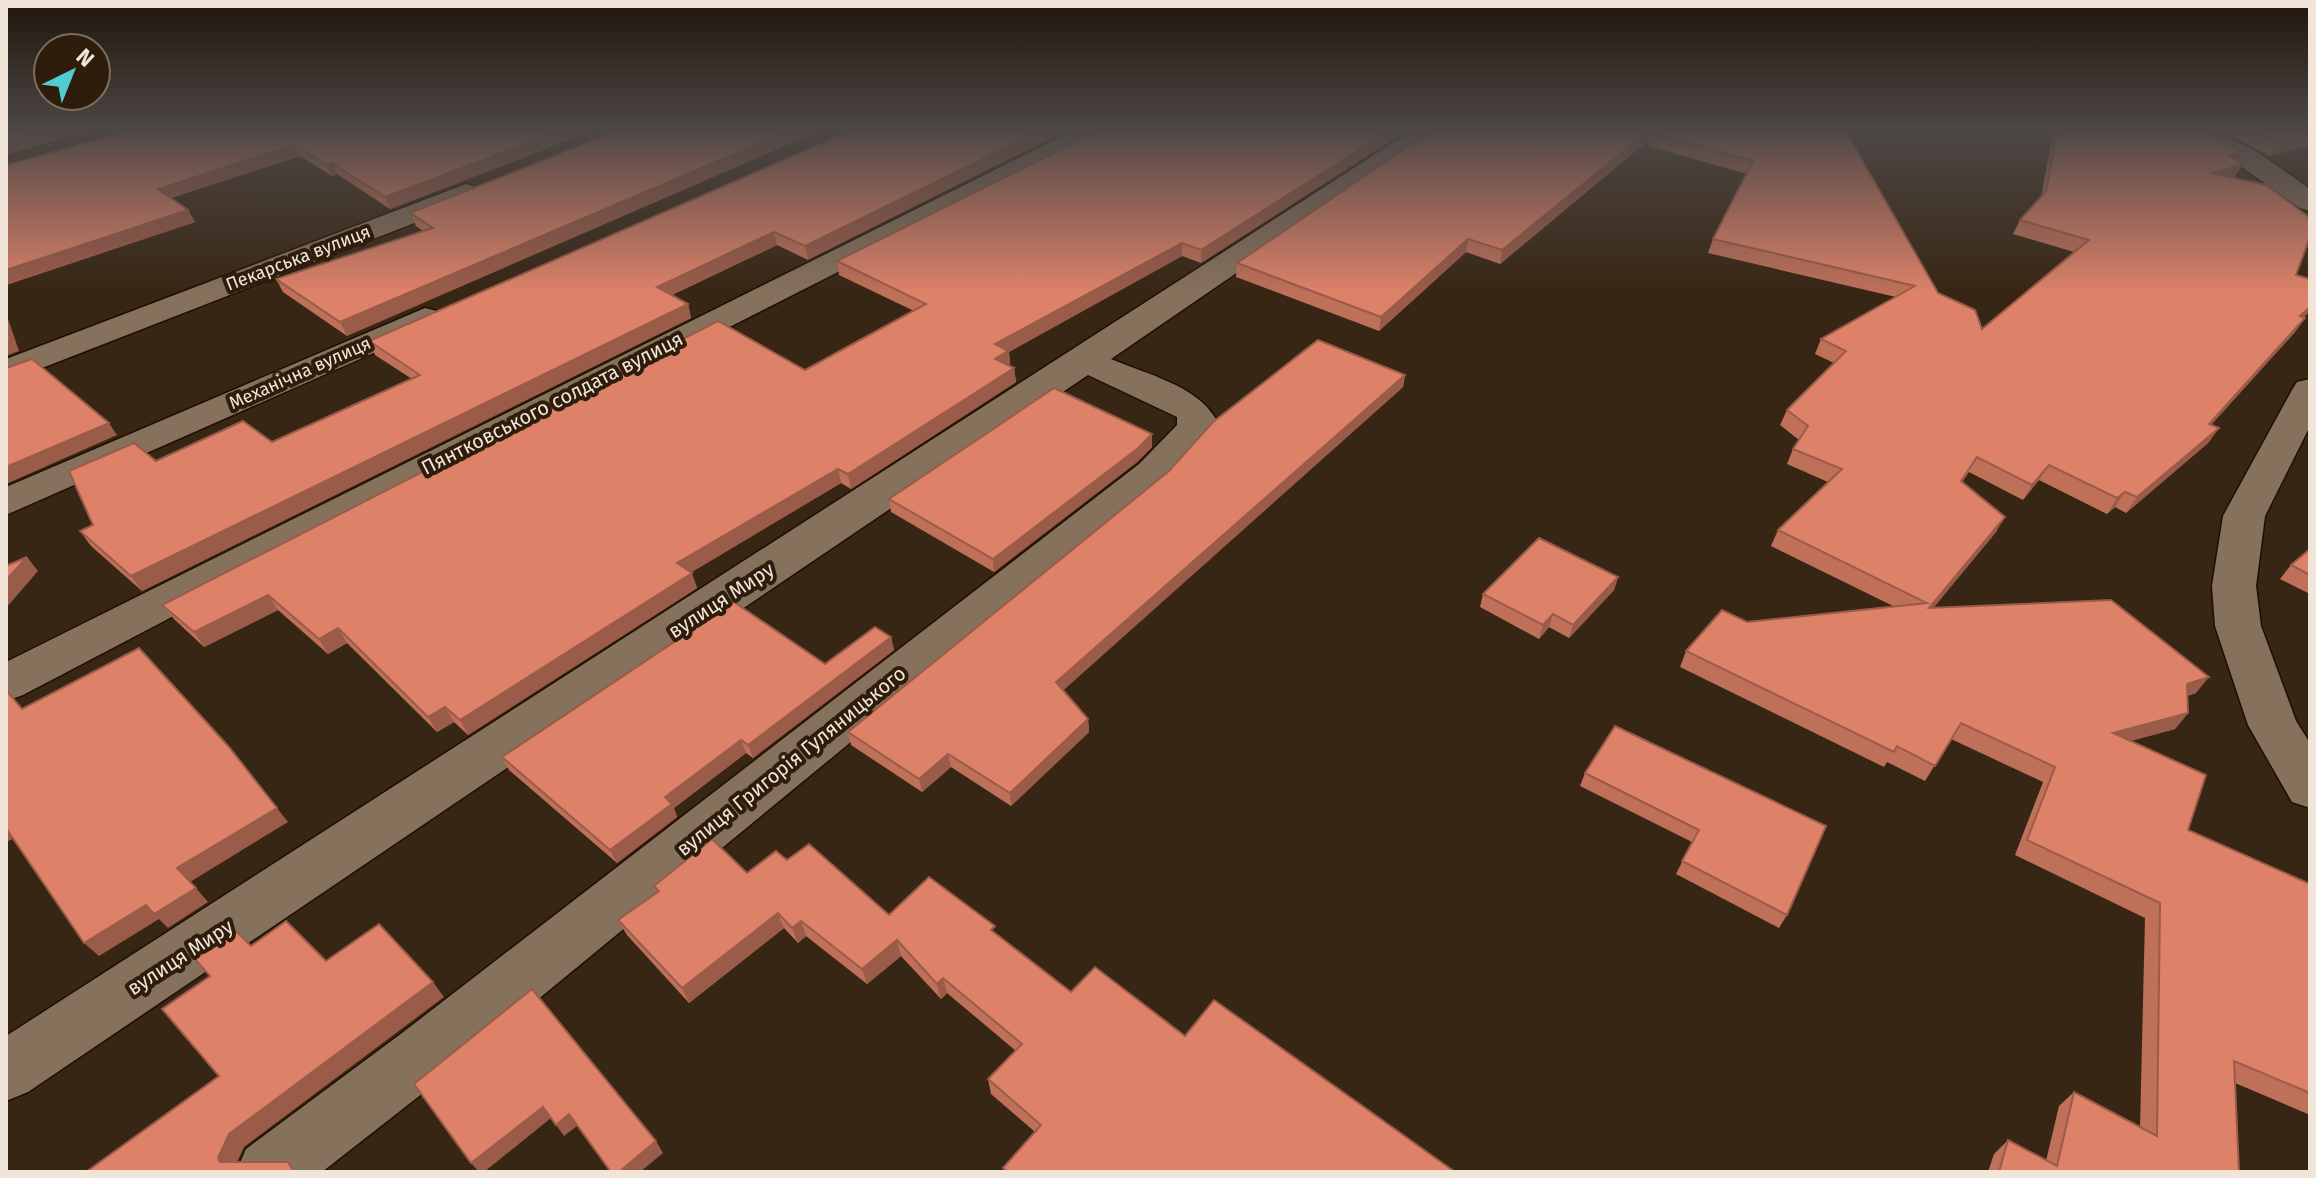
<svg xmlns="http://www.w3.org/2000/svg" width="2316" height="1178" viewBox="0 0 2316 1178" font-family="'Fira Sans',sans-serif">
  <rect width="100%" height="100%" fill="#382614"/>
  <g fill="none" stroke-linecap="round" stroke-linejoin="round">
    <g stroke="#1f0f01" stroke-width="3">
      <g id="street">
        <polygon points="1079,128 1114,128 1110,134 560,413 23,695 6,701 6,662"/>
        <path d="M1416,128H1448L1111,359C1146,374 1196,385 1216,419L1209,436L1167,482L446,1075L322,1172H236L246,1149L402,1033L1139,464L1177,425V417L1088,375L28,1092L6,1101V1036Z"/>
        <polygon points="2177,128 2211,128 2256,151 2310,189 2310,211 2300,208 2236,163 2181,134"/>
        <polygon points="466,184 476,187 481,193 476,199 6,382 6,359"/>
        <polygon points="425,308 437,311 442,318 437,325 6,515 6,487"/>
        <polygon points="2310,379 2310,426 2265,516 2256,586 2261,626 2296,721 2310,743 2310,808 2292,802 2248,725 2215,626 2212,586 2223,516 2292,390 2297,382"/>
      </g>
    </g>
    <use href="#street" fill="#86715d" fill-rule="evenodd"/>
  </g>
  <g fill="#be7059">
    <polygon points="139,128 600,128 390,209 337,174 332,176 300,156 171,198 188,210 195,222 6,285"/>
    <polygon points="625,128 347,336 283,292 276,279 423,231 416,226 410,213"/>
    <polygon points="857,128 808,260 777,245 672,295 688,304 691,318 142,591 91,546 80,531 93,525 156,461 272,442 412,379 375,355 369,341"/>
    <polygon points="1410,128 1201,263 1182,256 1009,352 1010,364 1008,365 1014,368 1016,382 851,489 841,483 691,572 697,588 468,735 454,722 437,732 347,643 328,654 278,610 204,647 174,619 162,605 805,370 914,311 839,275 837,261"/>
    <polygon points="1435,128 1844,128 1938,293 1982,329 2074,252 2013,234 2020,220 2041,197 2054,128 2196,128 2237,160 2233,178 2296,275 2310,279 2310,311 2304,317 2305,318 2295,332 2211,425 2219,428 2208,443 2126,513 2115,507 2107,514 2039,480 2023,500 1969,472 1962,482 1996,532 1933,608 2196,693 2187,696 2188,713 2175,729 2130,741 2188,830 2310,884 2310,1115 2235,1083 2239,1172 1988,1172 1994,1154 2008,1140 2046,1161 2059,1106 2074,1092 2140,1128 2145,918 2015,855 2043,782 1951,739 1925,781 1887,762 1884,767 1680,667 1686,651 1747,622 1893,606 1771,546 1778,530 1828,482 1787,464 1793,449 1799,440 1780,425 1787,410 1834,363 1815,354 1821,339 1896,297 1708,253 1713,239 1747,174 1648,146 1649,140 1500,264 1466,252 1379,331 1236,277 1237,263"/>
    <polygon points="2218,128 2310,128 2310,146 2269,156"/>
    <polygon points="1405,375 1403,387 1063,690 1088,719 1089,732 1011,806 951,767 922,792 851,745 848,732 1169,471"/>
    <polygon points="1152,447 1137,462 994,572 891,512 889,499"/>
    <polygon points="2310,549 2310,594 2280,579 2291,565"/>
    <polygon points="1618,577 1614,590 1569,638 1549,627 1539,639 1480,607 1483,594"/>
    <polygon points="891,637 894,650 753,758 746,753 674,808 677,817 617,863 509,770 502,757 825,664"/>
    <polygon points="1615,726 1787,915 1779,928 1676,874 1692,842 1580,786 1585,773"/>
    <polygon points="787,860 889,915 996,934 1071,992 1185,1036 1455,1172 1004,1172 1003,1168 1035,1132 991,1094 988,1079 1016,1051 947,993 941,999 901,956 867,984 806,936 798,943 784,928 689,1003 627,935 618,920 657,892 654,886 747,873"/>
  </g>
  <g fill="#9b5b49">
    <polygon points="55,128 100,128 6,155 6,142"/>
    <polygon points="568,128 600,128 390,209 385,197"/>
    <polygon points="795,128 826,128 347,336 340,322"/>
    <polygon points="1046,128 1071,128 808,260 805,246"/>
    <polygon points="1393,128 1410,128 1201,263 1201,250"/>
    <polygon points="1652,128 1663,128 1651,133 1649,140 1500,264 1502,250"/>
    <polygon points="2310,135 2310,146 2269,156 2277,143"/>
    <polygon points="294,145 300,156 164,200 158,189"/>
    <polygon points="2242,152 2234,165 2230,155"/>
    <polygon points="332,163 337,174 332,176 327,165"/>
    <polygon points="2242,165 2234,178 2210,173"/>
    <polygon points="188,210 195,222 6,285 6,270"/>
    <polygon points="774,232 777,245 661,300 657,287"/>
    <polygon points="1468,239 1466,252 1379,331 1381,317"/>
    <polygon points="1182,243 1182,256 1009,352 1010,364 996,373 995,344"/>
    <polygon points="688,304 691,318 142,591 131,576"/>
    <polygon points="2310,307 2310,311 2290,330 2300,316"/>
    <polygon points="6,313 19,351 6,356"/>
    <polygon points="2305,318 2295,332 2198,439 2209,424"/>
    <polygon points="1014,368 1016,382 851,489 848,474"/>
    <polygon points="1405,375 1403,387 1057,696 1056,682"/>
    <polygon points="109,423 117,435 6,484 6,467"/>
    <polygon points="2219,428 2208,443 2126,513 2137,497"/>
    <polygon points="1152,434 1152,447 1137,462 994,572 993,559"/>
    <polygon points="2049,465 2039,480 2023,500 2032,485"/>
    <polygon points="838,469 841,483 682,578 677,563"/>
    <polygon points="2125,492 2115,507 2107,514 2117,498"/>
    <polygon points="2005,517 1996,532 1920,624 1929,608"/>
    <polygon points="27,557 38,571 6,608 6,580"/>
    <polygon points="692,573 697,588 468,735 460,720"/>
    <polygon points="1618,577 1614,590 1569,638 1573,625"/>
    <polygon points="268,595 278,610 204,647 194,632"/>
    <polygon points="1553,614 1549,627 1539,639 1543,625"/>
    <polygon points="338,628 347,643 328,654 319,639"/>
    <polygon points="891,637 894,650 753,758 748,745"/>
    <polygon points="2209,677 2196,693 2174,699 2187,684"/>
    <polygon points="445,707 454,722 437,732 428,717"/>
    <polygon points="2188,713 2175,729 2101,749 2113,733"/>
    <polygon points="1088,719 1089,732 1011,806 1010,793"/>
    <polygon points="741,740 746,753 674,808 677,817 617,863 610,850 665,797"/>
    <polygon points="948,754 951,767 922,792 919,779"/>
    <polygon points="277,808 288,822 190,882 177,868"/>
    <polygon points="6,826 17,837 6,842"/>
    <polygon points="196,888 208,902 168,928 159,919 99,956 84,943 146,905"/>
    <polygon points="778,913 784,928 689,1003 682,988"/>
    <polygon points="801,921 806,936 798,943 792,928"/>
    <polygon points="897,940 901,956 867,984 862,969"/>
    <polygon points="943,978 947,993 941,999 937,984"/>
    <polygon points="433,982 444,997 244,1147 233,1171 220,1162 218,1158 229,1134"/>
    <polygon points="543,1107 551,1118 484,1172 479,1172 471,1163"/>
    <polygon points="569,1114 577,1126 564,1136 556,1125"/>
    <polygon points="656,1141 663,1153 640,1172 619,1172"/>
  </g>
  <g fill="#dd8268" stroke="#9b5b49" stroke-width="2">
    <polygon points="6,128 55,128 6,142"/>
    <polygon points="139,128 568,128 385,197 332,163 327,165 294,145 158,189 188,210 6,270 6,165"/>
    <polygon points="625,128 795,128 340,322 276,279 433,228 410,213"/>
    <polygon points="857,128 1046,128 805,246 774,232 657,287 688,304 131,576 80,531 93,525 69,471 134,443 156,461 243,421 272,442 420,375 369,341"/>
    <polygon points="1104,128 1393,128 1201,250 1182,243 995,344 1008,351 995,359 1014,368 848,474 838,469 677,563 692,573 460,720 445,707 428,717 338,628 319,639 268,595 194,632 162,605 718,321 805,370 926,304 837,261"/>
    <polygon points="1435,128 1652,128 1502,250 1468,239 1381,317 1237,263"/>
    <polygon points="1657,128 1844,128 1938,293 1975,310 1982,329 2089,240 2020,220 2046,191 2058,128 2196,128 2242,152 2230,155 2242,165 2210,173 2267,185 2310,218 2310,237 2296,275 2310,279 2310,307 2300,316 2305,318 2209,424 2219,428 2137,497 2125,492 2117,498 2049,465 2032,485 1977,457 1961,481 2005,517 1929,608 2111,600 2209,677 2187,684 2188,713 2113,733 2206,775 2188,830 2310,884 2310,1093 2234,1061 2239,1172 1999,1172 2008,1140 2057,1166 2074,1092 2157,1136 2160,903 2027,840 2055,767 1961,723 1935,766 1897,746 1894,752 1686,651 1722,610 1747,622 1927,603 1778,530 1842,469 1793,449 1808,426 1787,410 1846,351 1821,339 1915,286 1713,239 1753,161 1651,133"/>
    <polygon points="2249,128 2310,128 2310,135 2277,143"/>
    <polygon points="6,327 10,339 6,340"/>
    <polygon points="1318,340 1405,375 1056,682 1088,719 1010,793 948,754 919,779 848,732 1169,471 1213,422"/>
    <polygon points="32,359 109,423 6,467 6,368"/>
    <polygon points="1054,388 1152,434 1137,449 993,559 889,499"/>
    <polygon points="1539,538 1618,577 1573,625 1553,614 1543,625 1483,594"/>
    <polygon points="2310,549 2310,575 2291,565"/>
    <polygon points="27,557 6,580 6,566"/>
    <polygon points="734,602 825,664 875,627 891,637 748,745 741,740 665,797 672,804 610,850 502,757"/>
    <polygon points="139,648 229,747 277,808 177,868 196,888 154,914 146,905 84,943 6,828 6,690 22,709"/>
    <polygon points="1615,726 1826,826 1787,915 1682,861 1699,830 1585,773"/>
    <polygon points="712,839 747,873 776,851 787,860 809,844 889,915 929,877 995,926 991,930 1071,992 1095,967 1185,1036 1214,1000 1455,1172 1008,1172 1003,1168 1041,1125 988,1079 1022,1044 943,978 937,984 897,940 862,969 801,921 792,928 778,913 682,988 618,920 659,891 654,886"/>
    <polygon points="286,921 326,961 379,924 433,982 229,1134 218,1158 220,1162 288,1162 294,1172 86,1172 219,1076 162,1009 210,976 195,959 236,931 251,946"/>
    <polygon points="532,989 656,1141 619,1172 611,1172 569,1114 556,1125 543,1107 471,1163 414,1084"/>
  </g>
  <linearGradient id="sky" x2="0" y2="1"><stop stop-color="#1f150b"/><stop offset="0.44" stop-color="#4d4745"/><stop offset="1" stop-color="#4d4745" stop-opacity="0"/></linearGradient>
  <rect width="2316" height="293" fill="url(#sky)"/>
  <g text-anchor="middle" stroke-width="8" stroke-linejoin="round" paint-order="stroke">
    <g font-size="18" fill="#f1e5da" stroke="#2e1d0b">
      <text transform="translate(298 258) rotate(-21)" y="6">Пекарська вулиця</text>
      <text transform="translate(300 373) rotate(-24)" y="6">Механічна вулиця</text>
    </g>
    <g font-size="20" fill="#f1e5da" stroke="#2e1d0b">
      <text transform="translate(552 403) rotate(-27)" y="7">Пянтковського солдата вулиця</text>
      <text transform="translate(721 600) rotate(-33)" y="7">вулиця Миру</text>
      <text transform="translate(791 761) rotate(-39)" y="7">вулиця Григорія Гуляницького</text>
      <text transform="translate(180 957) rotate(-33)" y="7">вулиця Миру</text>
    </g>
  </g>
  <rect width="2316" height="1178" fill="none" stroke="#f1e5da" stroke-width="16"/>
  <g transform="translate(72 72) rotate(43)"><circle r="38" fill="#2e1d0b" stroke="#7c6d5e" stroke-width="2"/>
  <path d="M0-6L14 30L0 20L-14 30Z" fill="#52cdcf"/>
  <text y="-12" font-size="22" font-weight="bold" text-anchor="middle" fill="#f1e5da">N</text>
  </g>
</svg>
